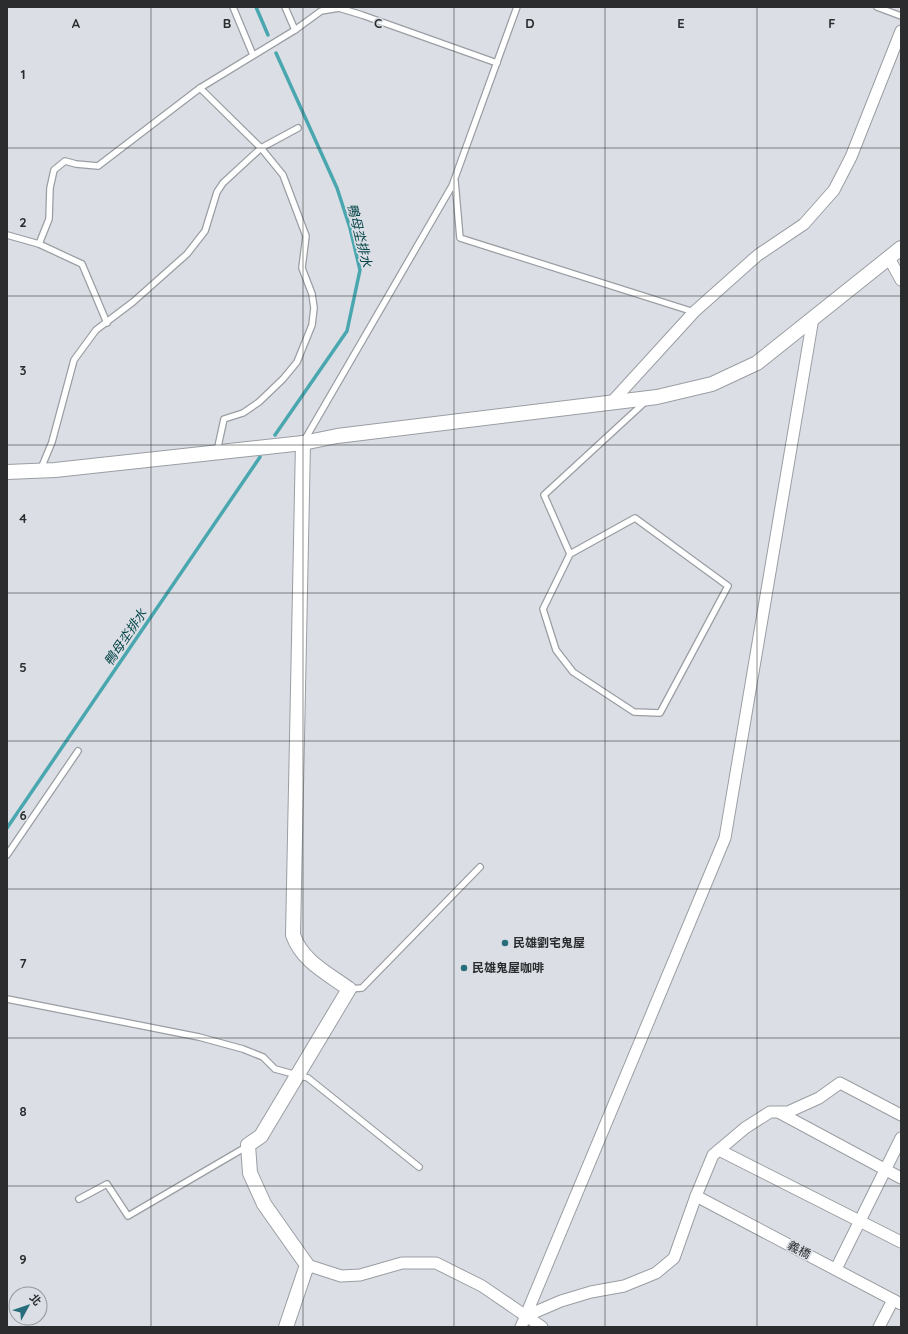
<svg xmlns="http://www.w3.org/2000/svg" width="908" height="1334" viewBox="0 0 908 1334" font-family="Quicksand,'Noto Sans TC',sans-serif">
  <rect width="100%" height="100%" fill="#dbdfe5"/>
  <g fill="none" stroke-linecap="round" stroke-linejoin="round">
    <g stroke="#4ba7af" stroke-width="3.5">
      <polyline points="256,7 268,35"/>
      <polyline points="275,435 347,331 360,270 350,228 337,188 276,53"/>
      <polyline points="7,828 260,457"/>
    </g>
    <g stroke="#9a9ea3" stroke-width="8">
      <g id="service">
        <polyline points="233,7 253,55"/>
        <polyline points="285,7 295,30"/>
        <polyline points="877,7 901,16"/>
        <polyline points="200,88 261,148 283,175 306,236 302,268 312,294 314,308 312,325 297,362 283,379 259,402 243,413 224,419 217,451"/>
        <polyline points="455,181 460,238 694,312"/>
        <polyline points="7,235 39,244 82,264 107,323"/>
        <polyline points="39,244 49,219 50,188 54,170 65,161 76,164 98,166 200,88 295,30 321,11 339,8 362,15 497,63"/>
        <polyline points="304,441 452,186 517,7"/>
        <polyline points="40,471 52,442 74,360 96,330 133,302 187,254 205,231 217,192 223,183 261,148 298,128"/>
        <polyline points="570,554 543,609 556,650 573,672 634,712 660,713 728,586 635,518 570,554 544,495 645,402"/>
        <polyline points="7,855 78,751"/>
        <polyline points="349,989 362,988 480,867"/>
        <polyline points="7,999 199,1037 243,1049 263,1057 275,1069 308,1078 419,1167"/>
        <polyline points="79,1199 107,1184 128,1216 246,1147"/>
      </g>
    </g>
    <g stroke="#9a9ea3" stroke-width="13">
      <g id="minor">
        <polyline points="889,258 901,280"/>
        <polyline points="610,404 694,312 758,255 804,224 834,190 851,157 901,31"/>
        <polyline points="780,1113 901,1178"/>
        <polyline points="719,1150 901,1242"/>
        <polyline points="696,1196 901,1304"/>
        <polyline points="307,1265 341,1276 360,1275 402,1263 436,1263 482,1286 526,1316 561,1301 591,1292 624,1286 656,1273 674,1258 696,1196 713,1155 745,1128 770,1112 788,1112 819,1098 840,1083 901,1115"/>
        <polyline points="836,1269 901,1138"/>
        <polyline points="526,1316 542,1327"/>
        <polyline points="521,1327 725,838 813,318"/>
        <polyline points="879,1327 893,1300"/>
      </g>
    </g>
    <g stroke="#9a9ea3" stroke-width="16">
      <g id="tertiary">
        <polyline points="7,472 55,470 303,443 337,436 657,397 712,384 757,363 901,248"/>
        <path d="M286,1327L307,1265L264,1204L250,1173L248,1145L261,1136L349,989C327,973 302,961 293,935L303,443"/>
      </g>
    </g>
    <use href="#service" stroke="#fff" stroke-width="5.5"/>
    <use href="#minor" stroke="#fff" stroke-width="11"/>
    <use href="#tertiary" stroke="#fff" stroke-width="14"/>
  </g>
  <path fill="none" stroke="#2a2c2e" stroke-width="1" stroke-opacity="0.55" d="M151,7V1327M303,7V1327M454,7V1327M605,7V1327M757,7V1327M7,148H901M7,296H901M7,445H901M7,593H901M7,741H901M7,889H901M7,1038H901M7,1186H901"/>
  <g fill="#276d7b" stroke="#dbdfe5" stroke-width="1.5">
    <circle cx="505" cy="943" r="4"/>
    <circle cx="464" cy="968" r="4"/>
  </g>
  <g text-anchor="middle" stroke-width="3.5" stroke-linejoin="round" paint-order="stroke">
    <g font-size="12" font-weight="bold" fill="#2a2c2e" stroke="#dbdfe5" text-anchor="start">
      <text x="513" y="947">民雄劉宅鬼屋</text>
      <text x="472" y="972">民雄鬼屋咖啡</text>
    </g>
    <g font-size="12" fill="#2a2c2e" stroke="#dbdfe5">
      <text transform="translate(799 1250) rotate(27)" y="4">義橋</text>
    </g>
    <g font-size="13" font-style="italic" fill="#064549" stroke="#dbdfe5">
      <text transform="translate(360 235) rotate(76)" y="5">鴨母坔排水</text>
      <text transform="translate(125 637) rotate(-56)" y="5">鴨母坔排水</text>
    </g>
  </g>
  <g font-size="13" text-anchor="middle" font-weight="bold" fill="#2a2c2e" stroke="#dbdfe5" stroke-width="3.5" stroke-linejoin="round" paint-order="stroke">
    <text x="76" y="28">A</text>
    <text x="227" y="28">B</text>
    <text x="378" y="28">C</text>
    <text x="530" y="28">D</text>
    <text x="681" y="28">E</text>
    <text x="832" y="28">F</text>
    <text x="23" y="79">1</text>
    <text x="23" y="227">2</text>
    <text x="23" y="375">3</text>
    <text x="23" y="523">4</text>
    <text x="23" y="672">5</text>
    <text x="23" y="820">6</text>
    <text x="23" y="968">7</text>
    <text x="23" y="1116">8</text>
    <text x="23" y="1264">9</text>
  </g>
  <rect width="908" height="1334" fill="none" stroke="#2a2c2e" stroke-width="16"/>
  <g transform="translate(28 1306) rotate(50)"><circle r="19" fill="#dbdfe5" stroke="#94979c"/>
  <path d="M0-3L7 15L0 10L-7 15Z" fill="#276d7b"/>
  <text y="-6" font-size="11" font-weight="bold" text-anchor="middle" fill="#2a2c2e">北</text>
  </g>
</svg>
